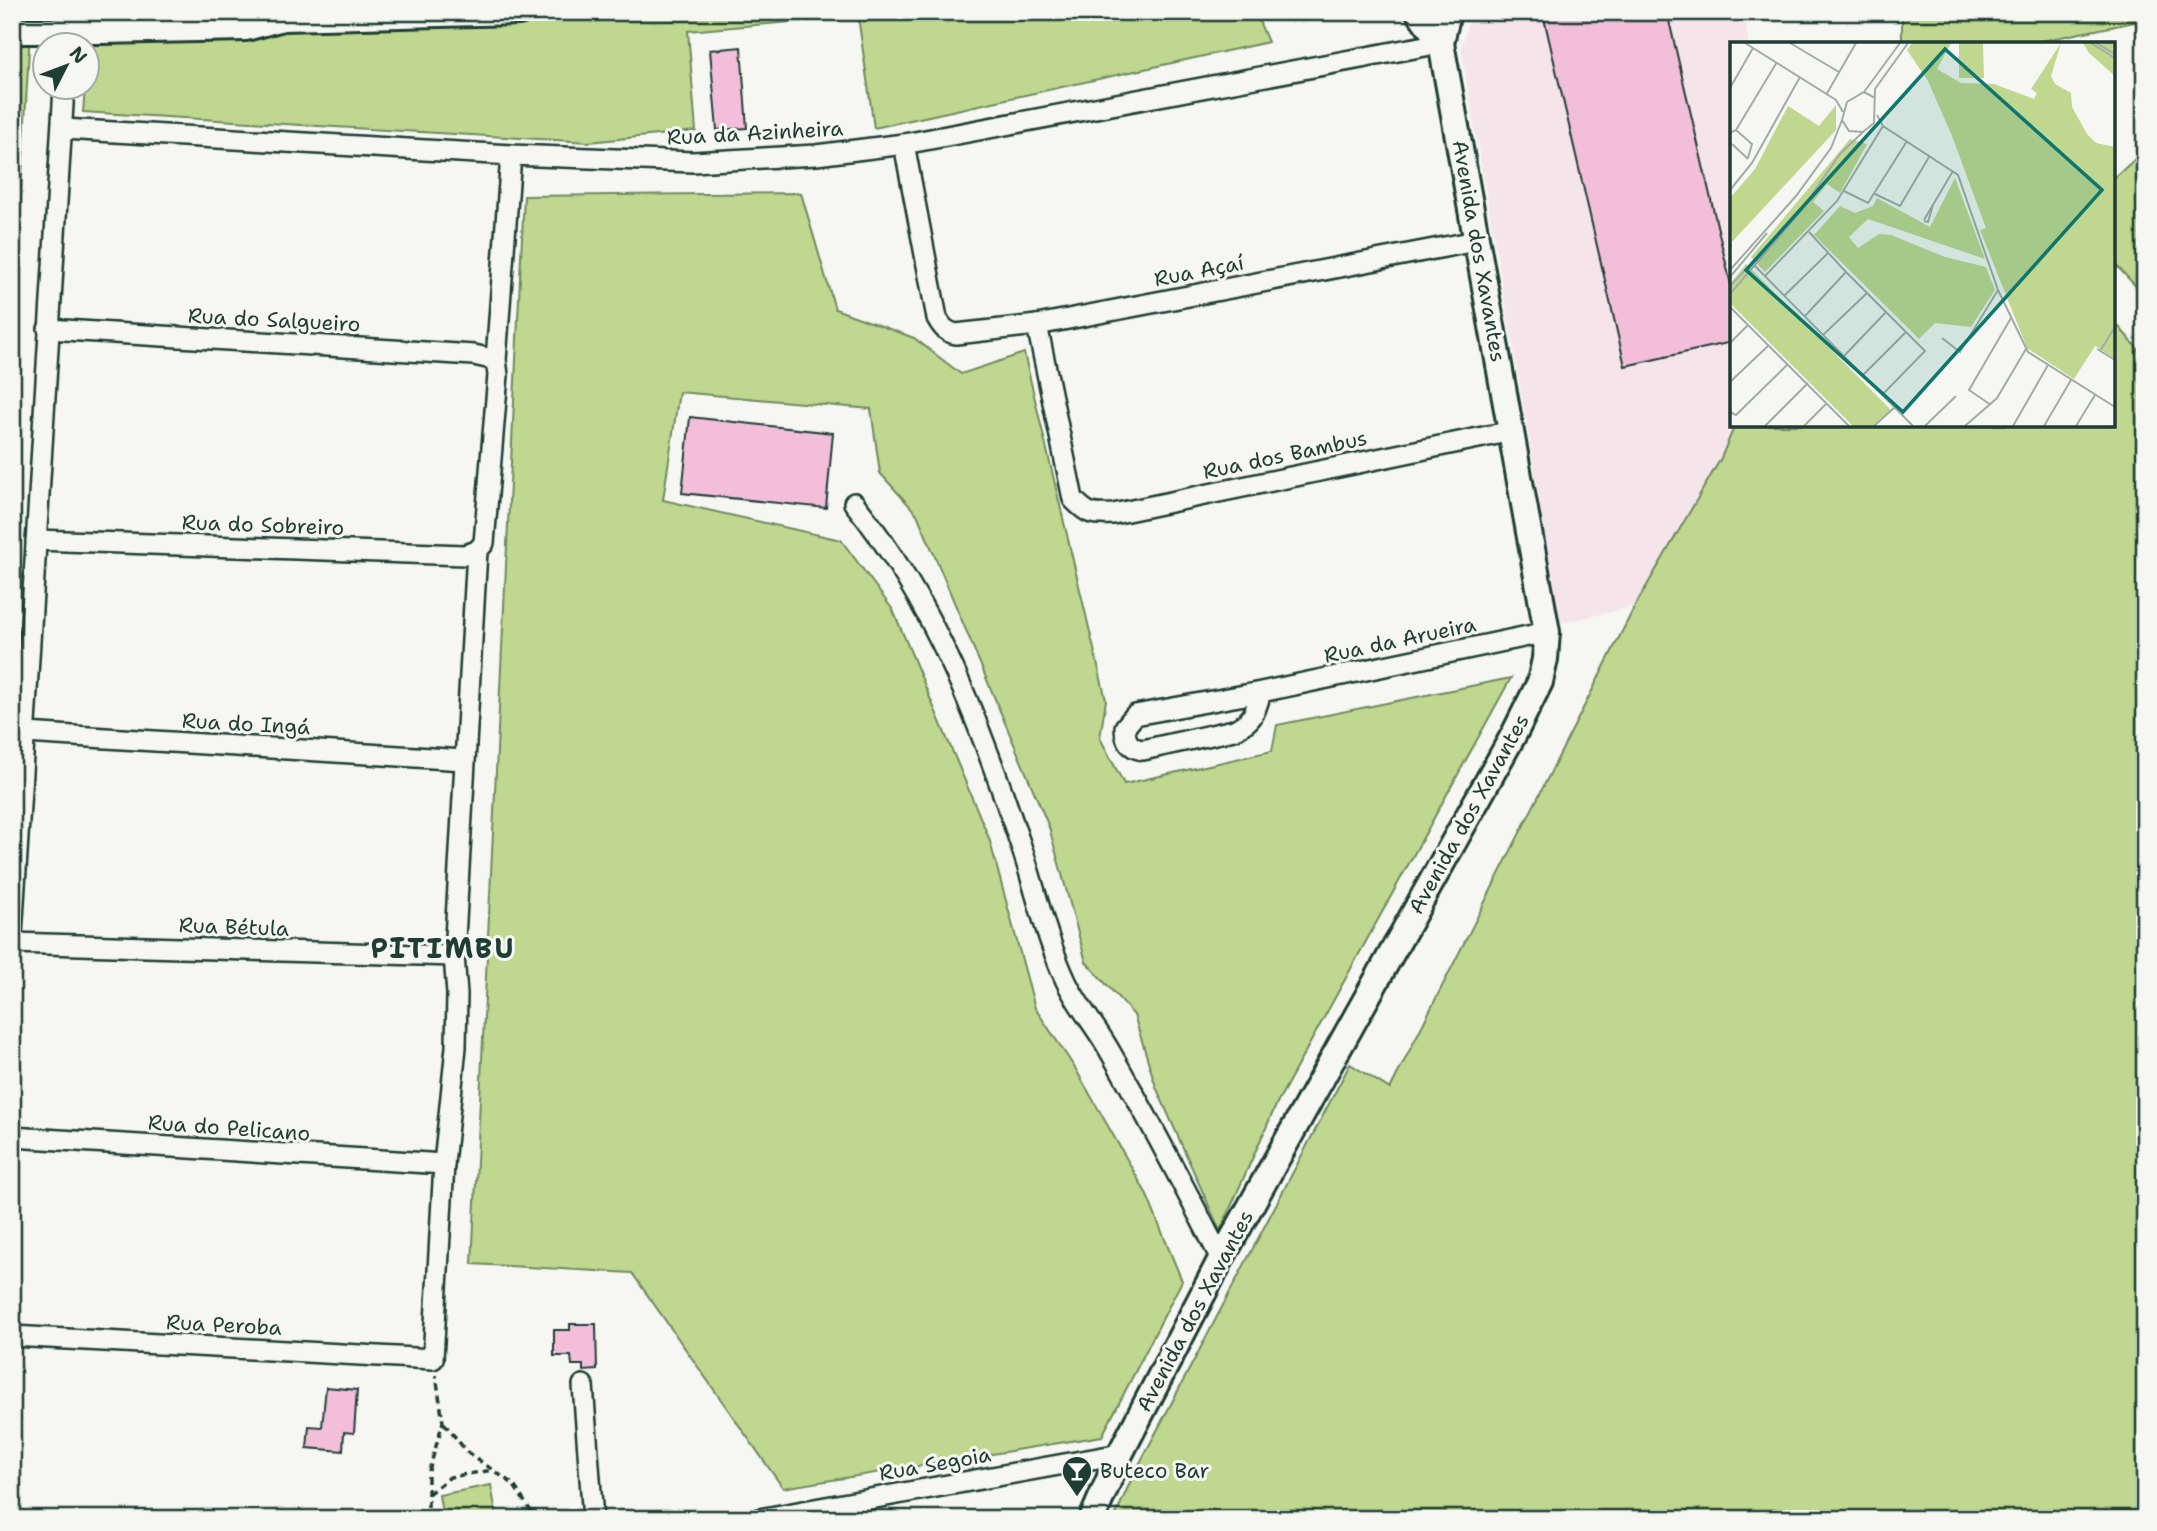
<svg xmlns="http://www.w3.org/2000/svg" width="2157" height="1531" viewBox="0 0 2157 1531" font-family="'Shantell Sans',sans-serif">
  <rect width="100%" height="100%" fill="#f6f6f2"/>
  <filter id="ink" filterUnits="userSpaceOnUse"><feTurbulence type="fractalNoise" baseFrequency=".0143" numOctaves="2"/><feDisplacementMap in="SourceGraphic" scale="14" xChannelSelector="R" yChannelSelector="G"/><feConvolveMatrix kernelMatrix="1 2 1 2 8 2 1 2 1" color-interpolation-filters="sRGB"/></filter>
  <g filter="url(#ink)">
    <polygon fill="#f5e5eb" points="1471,12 1744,12 1749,44 1732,44 1732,425 1735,425 1721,458 1635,606 1558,624 1539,496 1461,49"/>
    <g fill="#bfd78e" stroke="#6f8a61" stroke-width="2">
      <polygon points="12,12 31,12 12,357"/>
      <polygon points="90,12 1255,12 1268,42 874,128 858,16 688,31 696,131 589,142 83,112 85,88 88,88"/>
      <polygon points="1902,12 2145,12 2145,20 2026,44 1902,44"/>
      <polygon points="2145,150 2145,296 2113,262 2113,179"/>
      <polygon points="801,193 835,309 914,338 961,374 1024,353 1106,700 1100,738 1124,784 1272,751 1277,725 1511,678 1277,1103 1220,1231 1156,1087 1134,1015 1086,962 1049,827 917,514 880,473 871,409 679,392 663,500 841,540 893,610 989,838 1035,1008 1075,1068 1146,1193 1182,1281 1102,1436 783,1488 632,1273 472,1264 524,196"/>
      <polygon points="2113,320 2145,357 2145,1519 1114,1519 1131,1480 1350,1064 1390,1089 1635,606 1721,458 1735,425 2113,425"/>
      <polygon points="491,1485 497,1519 443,1519 439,1495"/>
    </g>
    <g fill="#f2beda" stroke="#1f3d34" stroke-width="2">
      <polygon points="1552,12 1667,12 1732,289 1732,342 1625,366 1543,14"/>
      <polygon points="741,47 747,128 717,130 710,50"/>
      <polygon points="690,417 833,433 826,508 682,493"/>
      <polygon points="570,1324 596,1324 597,1370 583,1371 583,1365 572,1365 571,1356 554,1356 554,1330 570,1330"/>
      <polygon points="326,1387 357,1390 354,1433 344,1432 343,1451 307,1448 309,1426 322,1427"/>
    </g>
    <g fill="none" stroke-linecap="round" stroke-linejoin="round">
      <g stroke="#1f3d34" stroke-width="24">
        <g id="minor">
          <polyline points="65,46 66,12"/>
          <polyline points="63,129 511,155 693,162 816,155 904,144 1441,43"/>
          <path d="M904,144L937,318C942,327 946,332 956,334L1037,325L1476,241"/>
          <path d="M1037,325L1073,499C1088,515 1092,515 1113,514L1512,431"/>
          <polyline points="48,329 474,355 496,360"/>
          <path d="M854,503C934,602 979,721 1019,840C1035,886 1045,936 1066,981C1077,1005 1095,1025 1108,1048C1148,1117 1185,1188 1221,1259"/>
          <polyline points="36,540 464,555 477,551 484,543 498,375 496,360 511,155"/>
          <path d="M1261,692C1255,713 1254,720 1234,730L1143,750C1129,748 1125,741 1125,727L1135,715L1261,692L1547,632"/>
          <polyline points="25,733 464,760"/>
          <polyline points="12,935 64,88"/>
          <polyline points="12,943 454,956"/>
          <polyline points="12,1137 444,1164"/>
          <polyline points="12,1336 433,1359 444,1164 456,1047 457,994 454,956 477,551"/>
          <polyline points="583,1385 593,1519"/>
          <polyline points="759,1519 1120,1454"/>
        </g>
      </g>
      <g stroke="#1f3d34" stroke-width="30">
        <g id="major">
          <polyline points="1419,12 1441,43"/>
          <polyline points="100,31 246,28 283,18 519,12"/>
          <polyline points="1092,1519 1120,1454 1221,1259 1514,734 1540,682 1545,659 1547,632 1441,43 1448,12"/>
        </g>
      </g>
      <g stroke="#1f3d34" stroke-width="3.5" stroke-dasharray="7 5" stroke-linecap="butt">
        <polyline points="444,1423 467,1452 513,1484 536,1519"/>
        <polyline points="428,1494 450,1477 493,1470"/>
        <polyline points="428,1519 428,1474 443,1422 436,1375"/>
      </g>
      <use href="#minor" stroke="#f6f6f2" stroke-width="19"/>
      <use href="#major" stroke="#f6f6f2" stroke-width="24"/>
      <g stroke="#1f3d34" stroke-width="30" stroke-linecap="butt">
        <polyline id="major-bridge" points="12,31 100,31"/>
      </g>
      <use href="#major-bridge" stroke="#f6f6f2" stroke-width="24"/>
    </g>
  </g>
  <defs>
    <g id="bar-pin" transform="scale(1.575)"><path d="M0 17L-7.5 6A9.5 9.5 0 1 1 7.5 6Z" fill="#1f3d34" stroke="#f6f6f2"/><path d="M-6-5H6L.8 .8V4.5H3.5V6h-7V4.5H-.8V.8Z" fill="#fff"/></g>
  </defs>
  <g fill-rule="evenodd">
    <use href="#bar-pin" x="1077" y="1471"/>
  </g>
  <g text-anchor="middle" stroke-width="6" stroke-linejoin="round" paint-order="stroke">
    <g font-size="21" fill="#1f3d34" stroke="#f6f6f2">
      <text transform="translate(755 133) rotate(-3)" y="7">Rua da Azinheira</text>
      <text transform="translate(1479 251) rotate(80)" y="7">Avenida dos Xavantes</text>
      <text transform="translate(1199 271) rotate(-11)" y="7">Rua Açaí</text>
      <text transform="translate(274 320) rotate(3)" y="7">Rua do Salgueiro</text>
      <text transform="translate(1285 455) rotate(-12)" y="7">Rua dos Bambus</text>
      <text transform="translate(263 525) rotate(2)" y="7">Rua do Sobreiro</text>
      <text transform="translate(1400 640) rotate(-12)" y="7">Rua da Arueira</text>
      <text transform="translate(246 724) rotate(3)" y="7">Rua do Ingá</text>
      <text transform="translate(1469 814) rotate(-61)" y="7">Avenida dos Xavantes</text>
      <text transform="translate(234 927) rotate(2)" y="7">Rua Bétula</text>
      <text transform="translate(229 1128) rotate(4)" y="7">Rua do Pelicano</text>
      <text transform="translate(1195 1311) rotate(-62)" y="7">Avenida dos Xavantes</text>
      <text transform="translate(224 1325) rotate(3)" y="7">Rua Peroba</text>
      <text transform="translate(935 1464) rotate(-10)" y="7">Rua Segoia</text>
    </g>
    <g font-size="21" fill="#1f3d34" stroke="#f6f6f2" text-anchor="start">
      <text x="1100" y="1478">Buteco Bar</text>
    </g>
    <g font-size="28" font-weight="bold" letter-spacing="2" fill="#1f3d34" stroke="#f6f6f2">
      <text x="443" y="958">PITIMBU</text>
    </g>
  </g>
  <g transform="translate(1730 42)">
    <rect width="385" height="385" fill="#f6f6f2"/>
    <path d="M182,1H221L207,27L231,41L264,42L304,57L307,51L301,47L331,1L321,34L325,42L341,51L342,65L357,92L366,101L385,105V317L365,304L344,337L297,306L250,188L256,186L222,94L198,39L177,8ZM229,1H253L254,36H229ZM353,1H385V34L359,11ZM106,63V88L2,200L0,156L25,127L58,64L89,84ZM120,97L137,102L110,151L97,142L83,160L94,169L35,230L21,215ZM225,136L255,217L138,177L119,195L128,206L149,192L161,193L215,215L256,225L265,248L241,285L205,281L189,297L84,193L110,164L125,171L143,164L147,156L200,185ZM16,222L161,368L143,384H123L0,261V242Z" fill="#bfd78e"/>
    <path fill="none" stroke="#a0aca6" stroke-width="2" d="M15,1L106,58L113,70M60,1L109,30M361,1L385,16M366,1L385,12M0,46L23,6M134,50L170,1M96,53L126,1M145,56L134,50L117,60L112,78L119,89L133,90L144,81L145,47L178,1M147,73L153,84L228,133L268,248L298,310L385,365M6,88L22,102L18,116M0,91L6,88L47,20M2,102L18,117M0,148L22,121L70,35M114,149L138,161L177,99M145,152L170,164L199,115M194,178L223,129M194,179L198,180L203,163M24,223L183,384M0,228L66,154L101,106L112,78M116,230L195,309L152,353M35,234L107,159L153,84M0,235L37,191M0,244L38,204M0,252L70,170L110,112L133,90M54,254L98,211M0,265L119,384M75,274L116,230L79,190M93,293L137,251M212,296L230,310L268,248M0,301L18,283M367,307L385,318M370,309L385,285M114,314L156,270M133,333L176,290M0,340L39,303M261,363L239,348L281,276M0,370L6,373L58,322M35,384L78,341M74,384L97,361M144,384L165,365M195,384L226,354M235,384L267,356L296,307M283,384L318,323M314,384L341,338M346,384L365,353"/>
    <path fill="#0f766e" fill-opacity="0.15" stroke="#0f766e" stroke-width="3.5" d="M215,7L372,148L173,370L16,228Z"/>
    <rect width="385" height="385" fill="none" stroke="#1f3d34" stroke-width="3.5"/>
  </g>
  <rect width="2157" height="1531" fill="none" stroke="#f6f6f2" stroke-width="42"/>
  <rect x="21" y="21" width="2115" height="1489" fill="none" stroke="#1f3d34" stroke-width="2.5" filter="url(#ink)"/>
  <g transform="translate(66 66) rotate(48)"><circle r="33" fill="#f6f6f2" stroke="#a0aca6" stroke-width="2"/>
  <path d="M0-5L12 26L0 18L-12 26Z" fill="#1f3d34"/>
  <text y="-10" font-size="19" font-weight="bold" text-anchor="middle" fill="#1f3d34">N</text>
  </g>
</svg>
